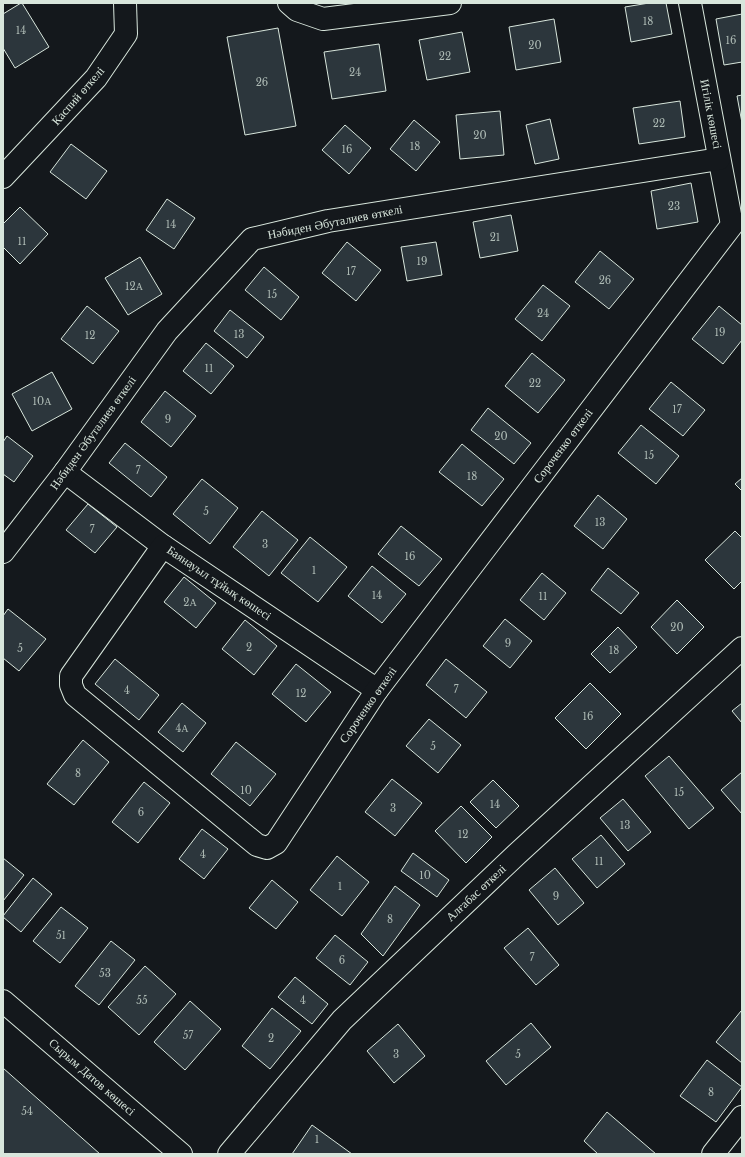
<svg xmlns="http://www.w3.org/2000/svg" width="745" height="1157" viewBox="0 0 745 1157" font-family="'Libre Baskerville',serif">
  <rect width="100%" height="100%" fill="#14181c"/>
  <g fill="#2c363c" stroke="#d8e6dc">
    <polygon points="21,3 22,3 49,47 15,68 3,48 3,14"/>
    <polygon points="649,3 666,3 672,34 631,42 625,7"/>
    <polygon points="742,14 742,62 724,65 716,19"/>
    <polygon points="554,19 561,62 516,70 509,27"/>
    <polygon points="278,28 296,126 245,135 227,37"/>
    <polygon points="462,32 470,72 427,80 419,40"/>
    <polygon points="379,44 386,91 332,99 324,52"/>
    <polygon points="742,95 742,123 737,96"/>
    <polygon points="680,101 685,137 639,144 633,108"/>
    <polygon points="500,111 504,155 460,159 456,115"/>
    <polygon points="550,119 559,159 535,164 526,125"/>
    <polygon points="414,120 440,142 416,171 390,149"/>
    <polygon points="345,125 371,148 349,174 322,150"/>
    <polygon points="71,144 107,171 86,199 50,172"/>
    <polygon points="691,183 698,222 657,229 651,191"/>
    <polygon points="167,199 195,218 174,249 146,230"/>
    <polygon points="20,207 48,234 20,264 3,247 3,224"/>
    <polygon points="511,215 518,251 480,258 473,222"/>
    <polygon points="347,242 381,270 356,301 322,273"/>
    <polygon points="436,242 442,275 407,281 401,247"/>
    <polygon points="600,251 634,279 609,309 575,282"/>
    <polygon points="140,257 162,294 128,315 105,278"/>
    <polygon points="264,267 299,297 281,320 245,290"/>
    <polygon points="543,285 570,306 542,341 515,319"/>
    <polygon points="87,306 119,331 93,364 61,339"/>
    <polygon points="719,306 742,325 742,340 723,364 692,339"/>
    <polygon points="230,310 264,337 247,358 214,331"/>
    <polygon points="206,343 234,366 211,394 183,371"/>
    <polygon points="532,353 565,380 538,413 505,386"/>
    <polygon points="52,372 72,409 32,431 12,394"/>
    <polygon points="671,382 705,410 683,436 649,409"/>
    <polygon points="165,391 196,416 171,447 141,422"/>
    <polygon points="488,408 531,443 514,464 471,430"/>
    <polygon points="641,425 679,456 656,484 618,453"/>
    <polygon points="7,436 33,456 14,482 3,474 3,442"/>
    <polygon points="125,443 167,477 151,497 109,463"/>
    <polygon points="462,444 504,479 482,506 439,472"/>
    <polygon points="742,478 742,491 735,484"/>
    <polygon points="202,479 238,508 210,544 173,514"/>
    <polygon points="598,495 627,519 603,549 574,526"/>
    <polygon points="88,504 117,527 95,553 66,530"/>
    <polygon points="262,511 298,540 269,576 233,547"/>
    <polygon points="401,526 442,559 419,586 378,554"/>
    <polygon points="735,531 742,538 742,581 734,589 705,560"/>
    <polygon points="310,537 347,567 318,602 281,573"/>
    <polygon points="372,566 406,594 382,623 348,596"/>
    <polygon points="608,568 639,593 621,614 591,590"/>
    <polygon points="542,573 566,593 544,620 520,600"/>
    <polygon points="184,577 216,603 196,628 164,602"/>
    <polygon points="677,600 704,627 677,654 651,627"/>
    <polygon points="8,609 46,639 19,671 3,658 3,616"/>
    <polygon points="505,619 532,641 510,668 483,646"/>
    <polygon points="245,620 277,646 254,675 222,649"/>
    <polygon points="618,627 637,647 610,673 591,654"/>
    <polygon points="115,659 159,695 139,720 95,684"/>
    <polygon points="446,659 487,692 466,718 426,685"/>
    <polygon points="296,664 331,692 306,722 272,694"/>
    <polygon points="590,683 621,714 586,749 555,718"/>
    <polygon points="182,703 206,723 183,752 158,732"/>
    <polygon points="742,703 742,723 732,711"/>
    <polygon points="429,719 461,745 438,773 406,746"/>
    <polygon points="83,740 109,762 74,805 47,784"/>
    <polygon points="236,742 276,774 250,806 211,774"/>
    <polygon points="669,756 714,808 689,829 645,776"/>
    <polygon points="742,772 742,814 721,790"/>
    <polygon points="392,779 422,803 395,836 365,812"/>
    <polygon points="493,780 519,806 496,828 470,802"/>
    <polygon points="144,782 170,803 138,843 112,822"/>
    <polygon points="623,799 651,832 628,851 600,818"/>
    <polygon points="461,806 492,837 466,863 435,831"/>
    <polygon points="202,829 228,849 204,879 179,859"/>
    <polygon points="601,835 625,864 597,888 572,859"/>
    <polygon points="413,853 449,880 437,897 401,871"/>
    <polygon points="337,856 369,882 342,916 310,890"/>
    <polygon points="3,858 24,875 3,901"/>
    <polygon points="555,868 584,903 558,925 529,890"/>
    <polygon points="33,878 52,894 21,932 3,917 3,916"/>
    <polygon points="272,880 298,902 276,929 249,908"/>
    <polygon points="395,886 420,905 383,956 361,934"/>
    <polygon points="61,907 88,928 60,963 33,941"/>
    <polygon points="528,928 559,965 536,985 504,948"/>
    <polygon points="335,935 368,962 350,985 316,958"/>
    <polygon points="111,941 135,960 99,1005 75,986"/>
    <polygon points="145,966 176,994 139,1035 108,1007"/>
    <polygon points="295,977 328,1004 312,1024 278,997"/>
    <polygon points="190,1001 221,1029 185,1070 154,1042"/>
    <polygon points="272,1008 301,1031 270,1069 242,1046"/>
    <polygon points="741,1011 742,1012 742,1063 716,1042"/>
    <polygon points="531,1023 551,1047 506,1085 486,1061"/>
    <polygon points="398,1024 425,1056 394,1083 367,1051"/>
    <polygon points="707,1060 742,1087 716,1122 680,1096"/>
    <polygon points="3,1068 100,1154 3,1154"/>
    <polygon points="607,1112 656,1154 598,1154 584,1141"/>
    <polygon points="312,1125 352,1154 292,1154"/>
  </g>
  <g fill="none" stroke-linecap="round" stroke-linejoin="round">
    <g stroke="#d8e6dc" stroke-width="24">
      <g id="minor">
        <polyline points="289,3 297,10 323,19 450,3"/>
        <polyline points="3,177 96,78 126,34 125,3"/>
        <polyline points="65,472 163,546 377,690"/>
        <polyline points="163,546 71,676 71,685 75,695 257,845 267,848 276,843 377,690 732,225 690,3"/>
        <polyline points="3,552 65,472 167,331 252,239 328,221 719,159"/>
        <polyline points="229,1154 342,1020 517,854 742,648"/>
        <polyline points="713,1154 742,1117"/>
      </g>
    </g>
    <g stroke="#d8e6dc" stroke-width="24">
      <polyline id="major" points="3,1001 181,1154"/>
    </g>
    <use href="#minor" stroke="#14181c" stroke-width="22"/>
    <use href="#major" stroke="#14181c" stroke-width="22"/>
  </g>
  <g text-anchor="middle" stroke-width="3" stroke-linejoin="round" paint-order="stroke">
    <g font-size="10" fill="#adbab4">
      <text x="648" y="25">18</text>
      <text x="21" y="34">14</text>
      <text x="731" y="44">16</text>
      <text x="535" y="49">20</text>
      <text x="445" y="60">22</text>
      <text x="355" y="76">24</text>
      <text x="262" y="86">26</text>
      <text x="659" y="127">22</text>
      <text x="480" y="139">20</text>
      <text x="415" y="150">18</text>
      <text x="347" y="153">16</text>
      <text x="674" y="210">23</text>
      <text x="171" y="228">14</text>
      <text x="495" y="241">21</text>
      <text x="22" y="245">11</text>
      <text x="422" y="265">19</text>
      <text x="351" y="275">17</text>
      <text x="605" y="284">26</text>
      <text x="134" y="290">12А</text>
      <text x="272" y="298">15</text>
      <text x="543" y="317">24</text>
      <text x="720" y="336">19</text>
      <text x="239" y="338">13</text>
      <text x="90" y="339">12</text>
      <text x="209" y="372">11</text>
      <text x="535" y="387">22</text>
      <text x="42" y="405">10А</text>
      <text x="677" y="413">17</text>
      <text x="168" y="423">9</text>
      <text x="501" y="440">20</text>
      <text x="649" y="459">15</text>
      <text x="138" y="474">7</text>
      <text x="472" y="480">18</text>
      <text x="206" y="515">5</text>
      <text x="600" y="526">13</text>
      <text x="92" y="533">7</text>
      <text x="265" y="548">3</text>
      <text x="410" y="560">16</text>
      <text x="314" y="574">1</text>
      <text x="377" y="599">14</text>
      <text x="543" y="600">11</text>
      <text x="190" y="606">2А</text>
      <text x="677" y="631">20</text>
      <text x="508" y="647">9</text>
      <text x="249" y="651">2</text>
      <text x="20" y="652">5</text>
      <text x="614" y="654">18</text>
      <text x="456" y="693">7</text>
      <text x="127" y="694">4</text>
      <text x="301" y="697">12</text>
      <text x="588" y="720">16</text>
      <text x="182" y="732">4А</text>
      <text x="433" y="750">5</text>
      <text x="78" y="777">8</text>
      <text x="246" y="794">10</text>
      <text x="679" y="796">15</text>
      <text x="495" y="808">14</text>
      <text x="393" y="812">3</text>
      <text x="141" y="816">6</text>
      <text x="625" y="829">13</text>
      <text x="463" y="838">12</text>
      <text x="203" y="858">4</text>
      <text x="599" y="865">11</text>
      <text x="425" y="879">10</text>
      <text x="340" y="890">1</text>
      <text x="556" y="900">9</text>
      <text x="390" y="923">8</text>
      <text x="61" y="939">51</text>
      <text x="532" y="961">7</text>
      <text x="342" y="964">6</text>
      <text x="105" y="977">53</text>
      <text x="142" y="1004">55</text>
      <text x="303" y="1004">4</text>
      <text x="188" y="1039">57</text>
      <text x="271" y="1042">2</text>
      <text x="396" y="1058">3</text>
      <text x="518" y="1058">5</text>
      <text x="711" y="1096">8</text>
      <text x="27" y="1115">54</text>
      <text x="317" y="1143">1</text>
    </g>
    <g font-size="12" fill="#d8e6dc" stroke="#14181c">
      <text transform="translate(78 96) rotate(-49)" y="4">Каспий өткелі</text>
      <text transform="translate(711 114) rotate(79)" y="4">Игілік көшесі</text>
      <text transform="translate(335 222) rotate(-11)" y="4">Нәбиден Әбуталиев өткелі</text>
      <text transform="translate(93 433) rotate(-54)" y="4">Нәбиден Әбуталиев өткелі</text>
      <text transform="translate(563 446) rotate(-53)" y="4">Сороченко өткелі</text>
      <text transform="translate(219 583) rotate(34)" y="4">Баянауыл тұйық көшесі</text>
      <text transform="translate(368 705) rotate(-55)" y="4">Сороченко өткелі</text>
      <text transform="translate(476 893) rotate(-43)" y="4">Алғабас өткелі</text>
      <text transform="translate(92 1077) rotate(41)" y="4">Сырым Датов көшесі</text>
    </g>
  </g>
  <rect width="745" height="1157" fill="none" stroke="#d8e6dc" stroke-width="8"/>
</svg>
